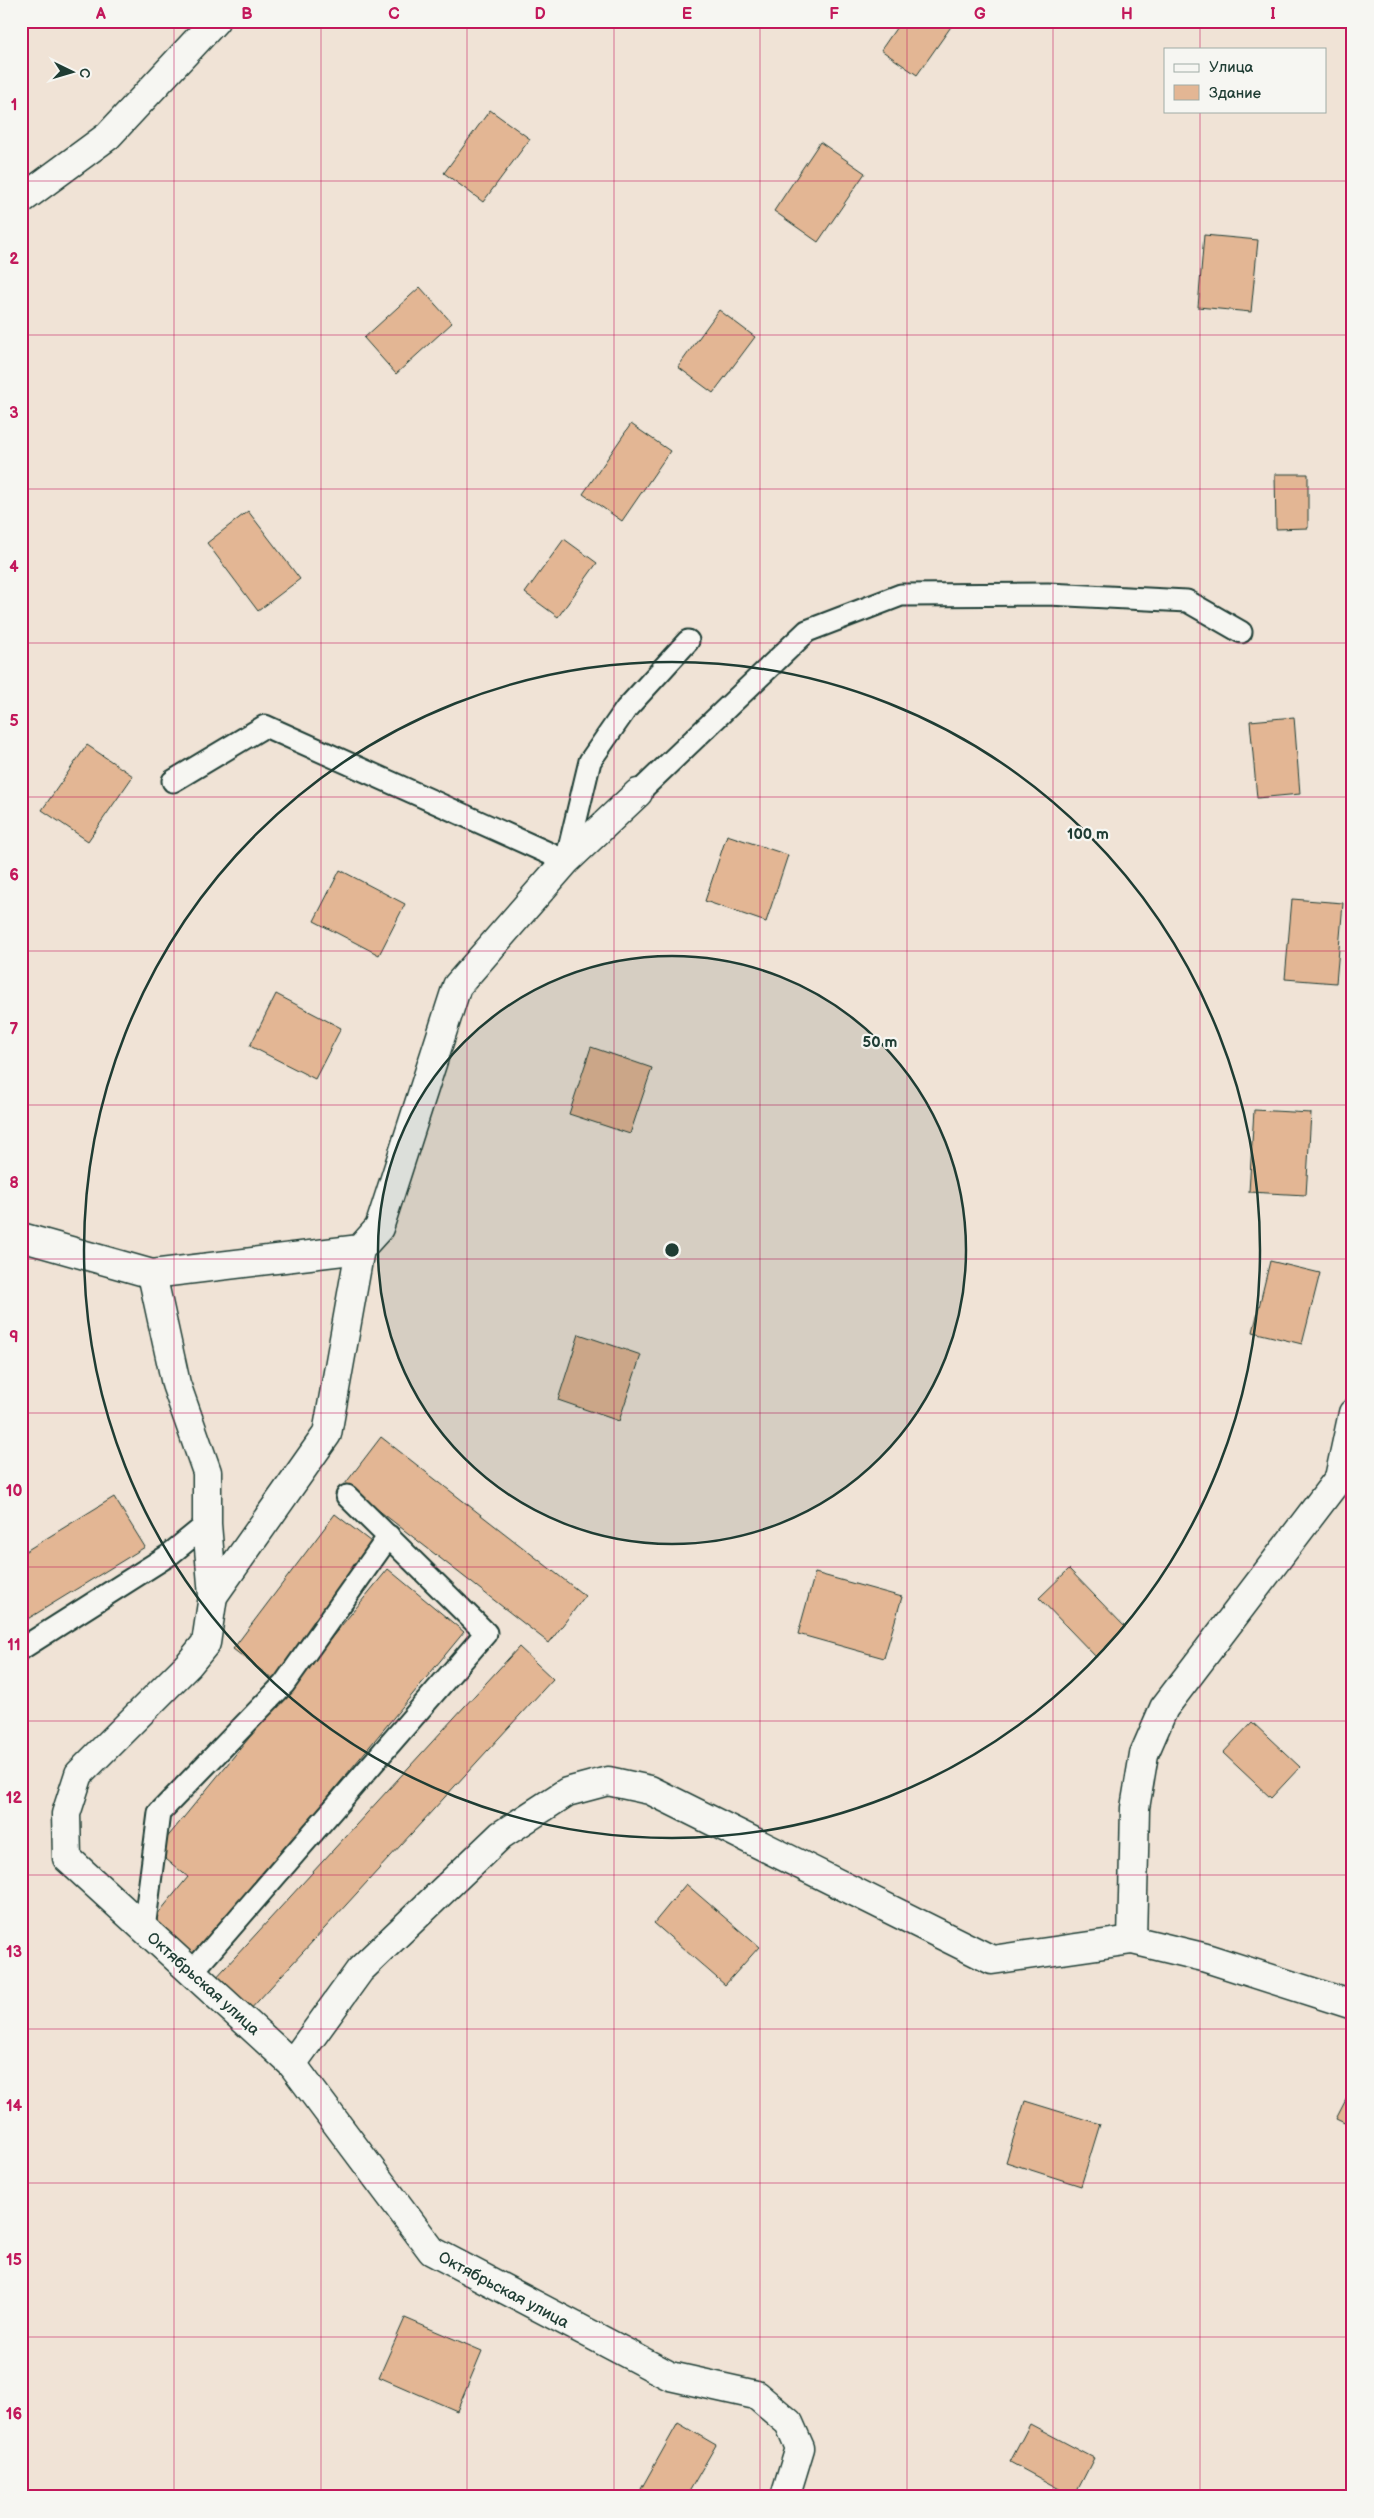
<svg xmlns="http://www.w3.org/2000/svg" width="1374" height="2518" viewBox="0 0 1374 2518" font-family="'Balsamiq Sans',sans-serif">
  <rect width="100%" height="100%" fill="#f0e3d6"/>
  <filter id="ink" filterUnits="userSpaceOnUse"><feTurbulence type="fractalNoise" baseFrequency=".02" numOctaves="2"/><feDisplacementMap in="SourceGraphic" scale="10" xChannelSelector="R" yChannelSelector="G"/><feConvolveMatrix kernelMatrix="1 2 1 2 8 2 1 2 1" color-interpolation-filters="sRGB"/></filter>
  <g filter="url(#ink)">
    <g fill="#e3b694" stroke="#1f3d34">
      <polygon points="901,21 955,21 917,75 881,50"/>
      <polygon points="490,110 530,139 483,202 444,173"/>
      <polygon points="820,142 865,173 818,242 774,211"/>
      <polygon points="1204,235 1258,240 1251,312 1198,307"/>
      <polygon points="420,287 452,323 396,374 364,338"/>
      <polygon points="719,310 755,337 713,393 678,367"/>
      <polygon points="631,424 670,451 622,521 583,494"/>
      <polygon points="1275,474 1308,474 1308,528 1276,529"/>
      <polygon points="248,511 300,579 258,611 207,543"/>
      <polygon points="564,539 597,563 558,617 525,593"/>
      <polygon points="1294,717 1300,794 1257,798 1250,721"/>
      <polygon points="87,745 133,776 88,841 42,810"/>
      <polygon points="727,835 788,855 766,922 705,901"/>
      <polygon points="340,870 405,904 379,955 314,921"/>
      <polygon points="1292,899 1343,903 1336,983 1285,979"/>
      <polygon points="276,994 341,1028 315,1079 250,1046"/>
      <polygon points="591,1047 652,1068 630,1134 569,1114"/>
      <polygon points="1254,1110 1311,1113 1306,1195 1249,1192"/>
      <polygon points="1270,1261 1320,1273 1302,1344 1253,1332"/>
      <polygon points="579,1334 641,1355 619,1421 558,1400"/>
      <polygon points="381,1437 585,1596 549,1643 345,1484"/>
      <polygon points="114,1497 145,1547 21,1623 21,1554"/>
      <polygon points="335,1514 375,1545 274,1680 233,1649"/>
      <polygon points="388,1569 464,1632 196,1957 152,1921 188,1877 156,1851"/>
      <polygon points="1069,1569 1125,1627 1096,1657 1039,1598"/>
      <polygon points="815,1573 902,1597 884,1658 798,1634"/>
      <polygon points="519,1647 553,1679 248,2012 214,1980"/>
      <polygon points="1252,1722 1300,1767 1271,1798 1223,1753"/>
      <polygon points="686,1884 759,1947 725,1985 654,1923"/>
      <polygon points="1353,2086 1353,2127 1336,2119"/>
      <polygon points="1025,2101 1100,2124 1081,2186 1006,2162"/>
      <polygon points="405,2318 482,2351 457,2411 379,2377"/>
      <polygon points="678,2423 716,2445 686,2497 654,2497 641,2489"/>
      <polygon points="1030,2424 1094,2458 1074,2497 1010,2462"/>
    </g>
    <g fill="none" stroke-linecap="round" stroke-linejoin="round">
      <g stroke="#1f3d34" stroke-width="25">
        <g id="service">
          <polyline points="173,781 265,726 566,861 590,761 626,709 688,641"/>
          <polyline points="638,793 807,631 901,595 1048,594 1187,601 1241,632"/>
          <polyline points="21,1649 169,1555 207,1524"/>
          <polyline points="144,1929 159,1813 284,1684 389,1536"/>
          <polyline points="192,1972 486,1633 347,1496"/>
        </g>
      </g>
      <g stroke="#1f3d34" stroke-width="31">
        <g id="minor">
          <polyline points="21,200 108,136 215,21"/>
          <polyline points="21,1237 152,1274 360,1249 379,1228 457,986 566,861 638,793"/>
          <polyline points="152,1274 176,1384 207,1472 207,1524 213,1596 206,1643 189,1664 79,1774 66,1814 67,1858 292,2064 432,2251 670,2376 756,2395 789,2423 800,2448 785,2497"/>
          <polyline points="213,1596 327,1434 360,1249"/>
          <polyline points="1132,1940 1135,1808 1144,1754 1164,1708 1339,1478 1353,1413"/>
          <polyline points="292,2064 360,1970 501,1835 567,1792 608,1781 650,1790 992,1960 1132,1940 1203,1957 1353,2005"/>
        </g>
      </g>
      <use href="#service" stroke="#f6f6f2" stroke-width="21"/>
      <use href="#minor" stroke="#f6f6f2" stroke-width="28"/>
    </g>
  </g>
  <path fill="none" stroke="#c2185b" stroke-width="1" stroke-opacity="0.55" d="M174,21V2497M321,21V2497M467,21V2497M614,21V2497M760,21V2497M907,21V2497M1053,21V2497M1200,21V49M1200,111V2497M21,181H1353M21,335H1353M21,489H1353M21,643H1353M21,797H1353M21,951H1353M21,1105H1353M21,1259H1353M21,1413H1353M21,1567H1353M21,1721H1353M21,1875H1353M21,2029H1353M21,2183H1353M21,2337H1353"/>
  <circle cx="672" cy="1250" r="294" fill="#1f3d34" fill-opacity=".12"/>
  <g fill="none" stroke="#1f3d34" stroke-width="2.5">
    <circle cx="672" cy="1250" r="294"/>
    <circle cx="672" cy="1250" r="588"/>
  </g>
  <g text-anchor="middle" stroke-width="4.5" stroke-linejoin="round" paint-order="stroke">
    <g font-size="16" fill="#1f3d34" stroke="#f6f6f2">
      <text transform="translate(204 1983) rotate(42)" y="6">Октябрьская улица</text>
      <text transform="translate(504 2289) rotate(28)" y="6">Октябрьская улица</text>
    </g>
  </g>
  <circle cx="672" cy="1250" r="8" fill="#1f3d34" stroke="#f6f6f2" stroke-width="2.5"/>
  <g font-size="15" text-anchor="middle" font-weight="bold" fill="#1f3d34" stroke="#f6f6f2" stroke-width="4.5" stroke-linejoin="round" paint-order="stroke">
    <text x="1088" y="839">100 m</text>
    <text x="880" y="1047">50 m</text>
  </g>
  <rect width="1374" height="2518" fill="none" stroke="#f6f6f2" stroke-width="55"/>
  <rect x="1164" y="48" width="162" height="65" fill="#f6f6f2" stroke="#a0aca6"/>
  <rect x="1174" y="64" width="25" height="8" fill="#f6f6f2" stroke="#a0aca6"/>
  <text x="1209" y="72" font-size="15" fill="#1f3d34">Улица</text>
  <rect x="1174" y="85" width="25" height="15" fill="#e3b694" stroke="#a0aca6"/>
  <text x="1209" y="98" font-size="15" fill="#1f3d34">Здание</text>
  <g transform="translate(72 72) rotate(95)" stroke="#f6f6f2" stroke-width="4" paint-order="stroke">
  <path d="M0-4L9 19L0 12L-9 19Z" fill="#1f3d34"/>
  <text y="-8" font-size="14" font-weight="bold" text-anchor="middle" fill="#1f3d34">С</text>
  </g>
  <rect x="28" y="28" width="1318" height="2462" fill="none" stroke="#c2185b" stroke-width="2"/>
  <g font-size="16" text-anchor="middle" font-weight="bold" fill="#c2185b">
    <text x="101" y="19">A</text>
    <text x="247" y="19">B</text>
    <text x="394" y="19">C</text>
    <text x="540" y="19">D</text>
    <text x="687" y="19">E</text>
    <text x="834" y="19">F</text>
    <text x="980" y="19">G</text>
    <text x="1127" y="19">H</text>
    <text x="1273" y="19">I</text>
    <text x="14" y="110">1</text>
    <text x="14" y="264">2</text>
    <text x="14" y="418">3</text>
    <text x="14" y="572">4</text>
    <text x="14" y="726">5</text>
    <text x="14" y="880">6</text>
    <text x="14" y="1034">7</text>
    <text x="14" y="1188">8</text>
    <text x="14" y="1342">9</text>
    <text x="14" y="1496">10</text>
    <text x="14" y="1650">11</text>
    <text x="14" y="1803">12</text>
    <text x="14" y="1957">13</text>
    <text x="14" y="2111">14</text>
    <text x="14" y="2265">15</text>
    <text x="14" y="2419">16</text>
  </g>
</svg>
